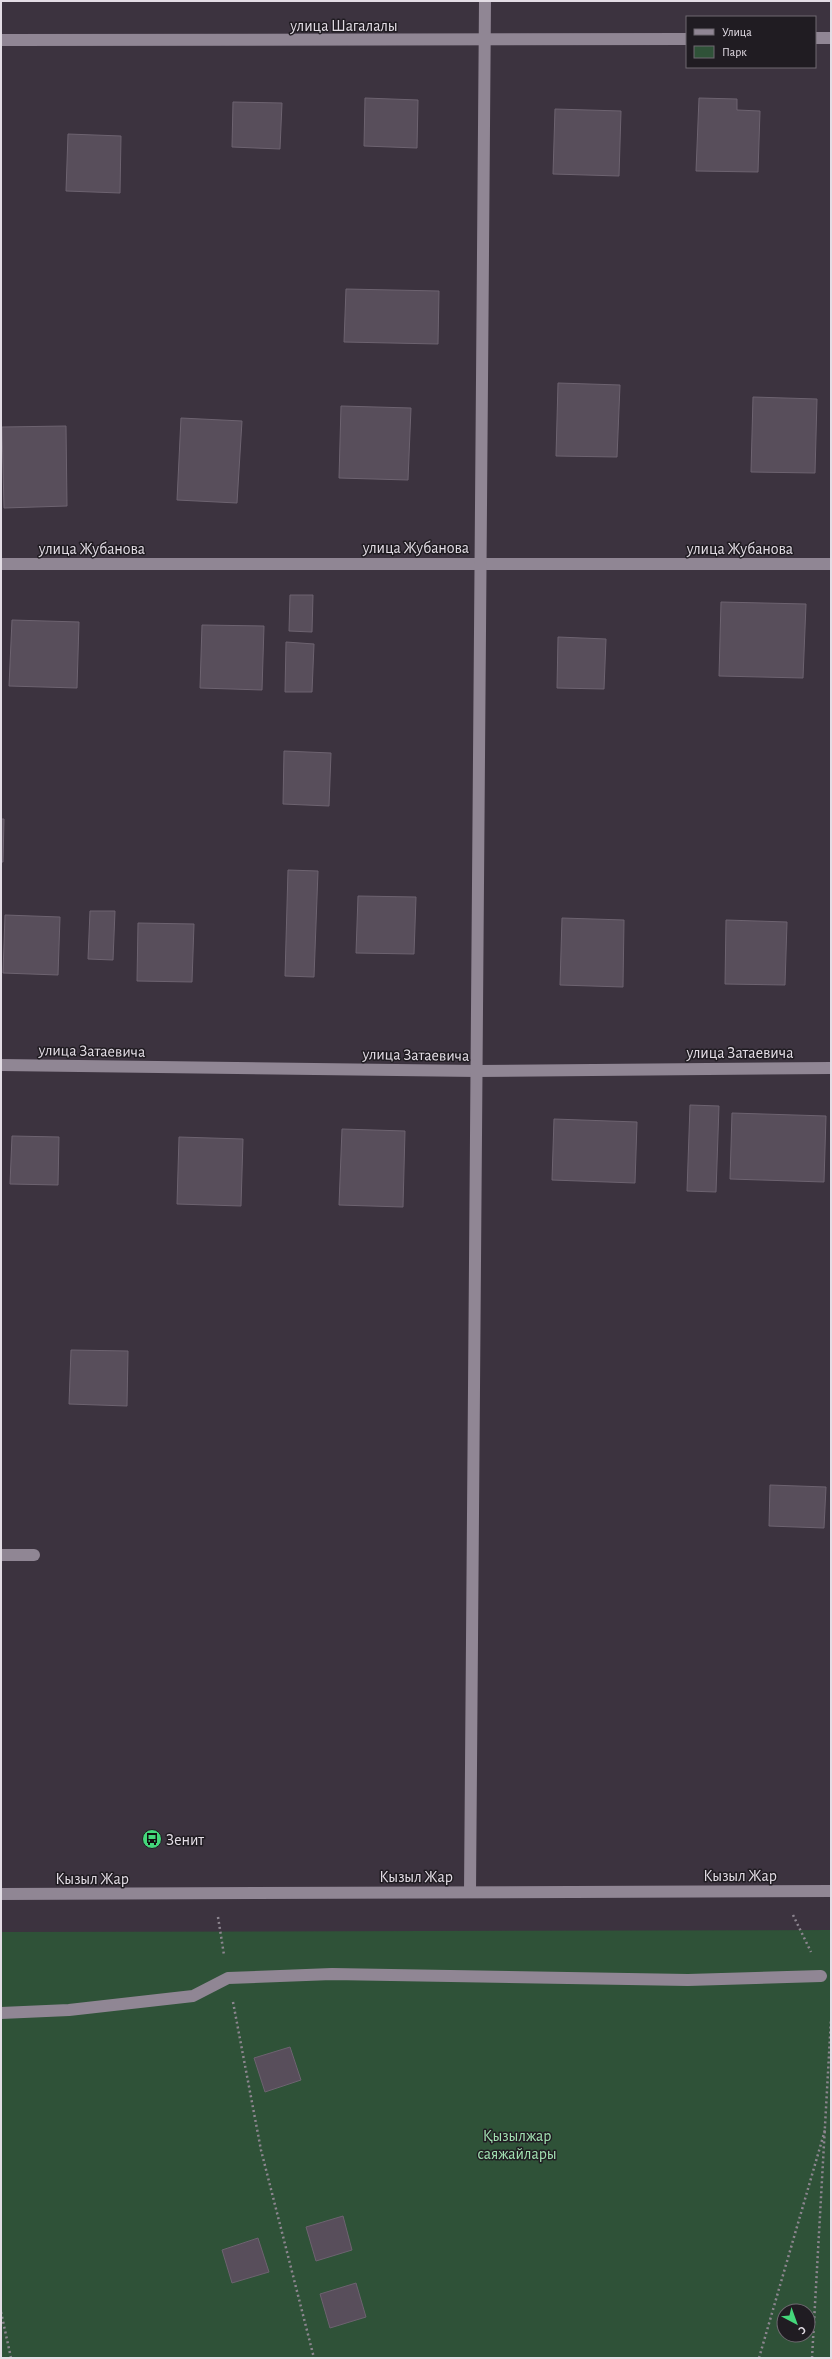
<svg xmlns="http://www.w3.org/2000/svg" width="832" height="2359" viewBox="0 0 832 2359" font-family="'Alegreya Sans',sans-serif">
  <rect width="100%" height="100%" fill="#3c333f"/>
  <path fill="#2f5238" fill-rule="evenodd" d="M831,1930V2358H1V1932ZM784,2311H808V2335H784Z"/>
  <g fill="#584e5b" stroke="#6d6370">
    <polygon points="365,98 418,100 417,148 364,146"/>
    <polygon points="699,98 737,99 737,110 760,111 758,172 696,171"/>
    <polygon points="233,102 282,103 280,149 232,147"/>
    <polygon points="555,109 621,111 619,176 553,174"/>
    <polygon points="68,134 121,136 120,193 66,191"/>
    <polygon points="346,289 439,291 438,344 344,342"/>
    <polygon points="558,383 620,385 617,457 556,456"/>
    <polygon points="753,397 817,399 815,473 751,472"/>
    <polygon points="341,406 411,408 408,480 339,478"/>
    <polygon points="181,418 242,421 237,503 177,500"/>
    <polygon points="66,426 67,506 4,508 2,427"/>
    <polygon points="290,595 313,595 312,632 289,631"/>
    <polygon points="721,602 806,604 803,678 719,676"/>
    <polygon points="12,620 79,622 77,688 9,686"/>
    <polygon points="202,625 264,626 262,690 200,688"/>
    <polygon points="558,637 606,639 604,689 557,688"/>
    <polygon points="286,642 314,644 312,692 285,692"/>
    <polygon points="284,751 331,753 329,806 283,804"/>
    <polygon points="1,819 4,819 3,862 1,862"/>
    <polygon points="288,870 318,871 314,977 285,976"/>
    <polygon points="358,896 416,897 414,954 356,953"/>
    <polygon points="90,911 115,911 113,960 88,959"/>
    <polygon points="5,915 60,917 58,975 3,973"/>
    <polygon points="562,918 624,920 623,987 560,985"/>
    <polygon points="726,920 787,922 785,985 725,984"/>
    <polygon points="138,923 194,924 192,982 137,981"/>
    <polygon points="690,1105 719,1106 716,1192 687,1191"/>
    <polygon points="732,1113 826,1116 824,1182 730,1179"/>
    <polygon points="554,1119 637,1122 635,1183 552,1180"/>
    <polygon points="342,1129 405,1131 403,1207 339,1205"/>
    <polygon points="12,1136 59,1137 58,1185 10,1184"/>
    <polygon points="179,1137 243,1139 241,1206 177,1204"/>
    <polygon points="71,1350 128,1351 127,1406 69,1404"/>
    <polygon points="770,1485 826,1487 824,1528 769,1526"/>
    <polygon points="290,2047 301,2080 265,2092 254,2058"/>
    <polygon points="343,2216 352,2250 316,2261 306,2227"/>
    <polygon points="258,2238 269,2272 232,2283 222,2250"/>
    <polygon points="356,2283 366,2317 330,2328 320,2294"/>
  </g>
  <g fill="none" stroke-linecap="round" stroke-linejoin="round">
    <g stroke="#8d8690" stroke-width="2.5" stroke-dasharray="2 3" stroke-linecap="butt">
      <polyline points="793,1915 811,1952"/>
      <polyline points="218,1917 224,1955"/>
      <polyline points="233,2002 261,2150 314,2358"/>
      <polyline points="1,2312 11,2358"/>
      <polyline points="759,2358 825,2130"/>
      <polyline points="812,2358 831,2019"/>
    </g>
    <polyline stroke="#908694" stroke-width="12" points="1,2013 69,2010 193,1996 228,1978 332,1974 688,1980 821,1976"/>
    <g stroke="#908694" stroke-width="12">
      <polyline points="815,38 831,38"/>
      <polyline points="1,40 687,39"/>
      <polyline points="1,564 831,564"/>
      <polyline points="1,1065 477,1071 831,1068"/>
      <polyline points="1,1555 34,1555"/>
      <polyline points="470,1892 485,1"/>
    </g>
    <polyline stroke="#908694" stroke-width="12" points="1,1894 831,1891"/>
  </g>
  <defs>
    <g id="bus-disc" transform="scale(1)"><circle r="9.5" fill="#44d77b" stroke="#201c22"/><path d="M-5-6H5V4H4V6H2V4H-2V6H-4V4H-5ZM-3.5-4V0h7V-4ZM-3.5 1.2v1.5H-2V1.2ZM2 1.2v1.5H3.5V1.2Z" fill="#111"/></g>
  </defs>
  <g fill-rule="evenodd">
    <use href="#bus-disc" x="152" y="1839"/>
  </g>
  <g text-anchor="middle" stroke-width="3" stroke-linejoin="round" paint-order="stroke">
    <g font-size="16" fill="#e3dde5" stroke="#201c22">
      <text x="344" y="31">улица Шагалалы</text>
      <text x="416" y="553">улица Жубанова</text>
      <text x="92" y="554">улица Жубанова</text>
      <text x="740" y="554">улица Жубанова</text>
      <text transform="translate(92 1050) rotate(1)" y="6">улица Затаевича</text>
      <text x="740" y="1058">улица Затаевича</text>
      <text transform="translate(416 1054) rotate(1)" y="6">улица Затаевича</text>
      <text x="740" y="1881">Кызыл Жар</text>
      <text x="416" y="1882">Кызыл Жар</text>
      <text x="92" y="1884">Кызыл Жар</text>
    </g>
    <g font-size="16" fill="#e3dde5" stroke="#201c22" text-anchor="start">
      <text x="166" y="1845">Зенит</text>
    </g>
    <g font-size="16" fill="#a2e1b2" stroke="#201c22">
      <text x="517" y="2141">Қызылжар<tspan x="517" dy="18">саяжайлары</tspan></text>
    </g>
  </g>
  <rect width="832" height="2359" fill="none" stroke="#e3dde5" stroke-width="4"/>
  <rect x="686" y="16" width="130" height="52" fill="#201c22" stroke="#6e6970"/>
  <rect x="694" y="29" width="20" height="6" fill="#908694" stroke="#6e6970"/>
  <text x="722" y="36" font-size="12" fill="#e3dde5">Улица</text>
  <rect x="694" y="46" width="20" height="12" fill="#2f5238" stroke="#6e6970"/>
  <text x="722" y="56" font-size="12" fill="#e3dde5">Парк</text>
  <g transform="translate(796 2323) rotate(139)"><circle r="19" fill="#201c22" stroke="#6e6970"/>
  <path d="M0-3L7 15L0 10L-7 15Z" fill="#44d77b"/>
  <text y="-6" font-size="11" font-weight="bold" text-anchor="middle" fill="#e3dde5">С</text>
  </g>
</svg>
